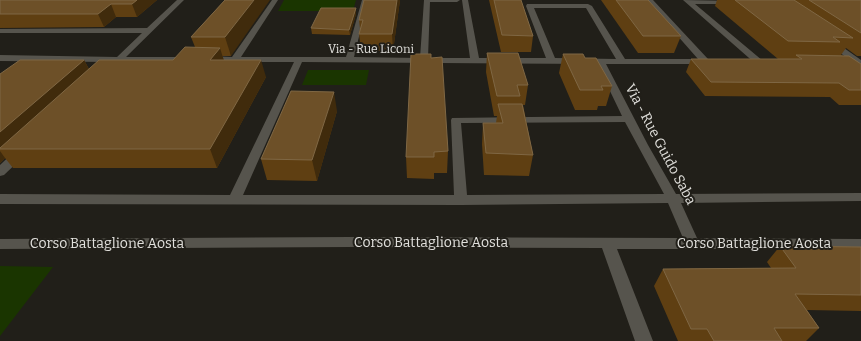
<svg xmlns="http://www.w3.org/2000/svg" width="861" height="341" viewBox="0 0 861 341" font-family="Bitter,serif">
  <rect width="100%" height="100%" fill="#211f19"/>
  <g fill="#1a3500">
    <polygon points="284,0 356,0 353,11 278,11"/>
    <polygon points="308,70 369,70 366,85 302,85"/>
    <polygon points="0,266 53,267 0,336"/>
  </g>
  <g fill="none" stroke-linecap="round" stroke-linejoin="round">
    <g fill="#56544d" fill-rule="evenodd">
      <polygon points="177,0 184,0 126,57 189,57 192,58 193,60 192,62 121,62 117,64 113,62 0,61 0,55 117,57 142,33 0,33 0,29 147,28"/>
      <path d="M272,0H278L241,57H346L362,0H368L354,57L420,58L424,0H460L457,2H430L428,58H470L462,0H468L479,58H546L526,6L527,4H588L592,6L625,59H698L646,0H653L708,59L710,60L711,62L710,64H606L648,145L676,194L861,193V201L681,203L697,238L861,239V249H617L653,341H635L602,248L351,247L0,249V239L351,237L683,238L668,203L461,205L0,204V194L230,195L294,62H207L203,59L207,56L232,57ZM534,8H586L616,59L555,58ZM302,62L597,64L622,116L452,118L451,120L454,195H243ZM625,122L664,194L467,195L461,123Z"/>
      <polygon points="683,0 735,1 735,3 733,4 695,4 763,61 764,63 763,65 757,65"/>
      <polygon points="828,41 834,41 861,60 861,67 828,45 827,43"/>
      <polygon points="21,148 25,149 27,152 25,155 4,175 0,176 0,165 17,149"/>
    </g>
  </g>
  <g fill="#5f3f12">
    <polygon points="0,0 157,0 137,17 116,17 104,27 0,28"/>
    <polygon points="225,0 231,56 222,56 224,60 266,77 217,168 13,168 5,158 0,163 0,74 84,60 89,69 173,60 195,47 191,37"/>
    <polygon points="364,0 400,0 393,51 361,51 359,34 360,29 359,20"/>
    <polygon points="489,0 521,0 533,36 531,52 501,52"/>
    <polygon points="601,0 648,0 681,36 674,53 638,53"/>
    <polygon points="717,0 861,0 861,56 857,56 846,48 841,55 861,64 861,105 839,105 830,97 705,96 686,72 691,59 778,59 715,6"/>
    <polygon points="356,8 356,14 350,35 312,34 311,28"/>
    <polygon points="487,53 528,85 525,105 523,105 533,155 529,176 484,175 482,144 483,123 496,123 497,116 494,116 486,72"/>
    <polygon points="563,54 585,58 612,86 606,106 598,106 597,110 575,110 559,73"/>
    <polygon points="431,58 448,151 447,173 434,173 434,179 407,178 406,157"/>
    <polygon points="337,111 317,181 267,180 261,159"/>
    <polygon points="780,246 861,247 861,311 807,310 819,328 806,341 678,341 654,286 663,269 771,268 767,262"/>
  </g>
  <g fill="#402b0c">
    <polygon points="137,0 157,0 137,17 132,4"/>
    <polygon points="254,0 270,0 231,56 225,37"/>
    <polygon points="397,0 400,0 393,51 392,34"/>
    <polygon points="111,4 116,17 104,27 98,14"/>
    <polygon points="356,8 356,14 350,35 349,30"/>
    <polygon points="220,48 225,64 210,60"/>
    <polygon points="84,60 93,77 0,149 0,132"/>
    <polygon points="261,60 266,77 217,168 210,149"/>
    <polygon points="334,92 337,111 317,181 312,160"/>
    <polygon points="0,151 5,158 0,163"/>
  </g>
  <g fill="#6d5028" stroke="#7f6744">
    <polygon points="0,0 137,0 132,4 111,4 98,14 0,14"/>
    <polygon points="225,0 254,0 225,37 191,37"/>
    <polygon points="364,0 397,0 392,34 359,34 363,20 359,20"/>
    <polygon points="494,0 521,0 533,36 502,35"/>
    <polygon points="616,0 648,0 681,36 643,36"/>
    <polygon points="735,0 794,0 853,38 833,37 840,42 788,41"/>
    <polygon points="809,0 861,0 861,33"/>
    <polygon points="321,8 356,8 349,30 311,28"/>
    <polygon points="185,47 220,48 210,60 261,60 210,149 0,149 0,148 99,60 173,60"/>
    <polygon points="487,53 518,53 528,85 517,85 520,96 497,96"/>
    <polygon points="411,54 431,54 431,58 442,57 448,151 434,152 434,157 406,157"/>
    <polygon points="563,54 583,54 585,58 596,58 612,86 601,86 603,90 580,90"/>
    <polygon points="796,55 849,56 861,64 861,90 849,90 839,83 711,82 691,59 802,59"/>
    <polygon points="20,60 84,60 0,132 0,74"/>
    <polygon points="291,91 334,92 312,160 261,159"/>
    <polygon points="498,104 522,104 533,155 486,153 483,123 503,123"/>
    <polygon points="780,246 861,247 861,295 795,294 819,328 774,328 782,341 714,341 707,329 691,329 663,269 796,268"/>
  </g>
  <g text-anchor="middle" stroke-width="4" stroke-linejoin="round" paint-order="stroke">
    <g font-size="12" fill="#e1e0dc" stroke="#211f19">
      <text x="371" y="53">Via - Rue Liconi</text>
    </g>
    <g font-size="14" fill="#e1e0dc" stroke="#211f19">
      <text transform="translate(661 144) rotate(62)" y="5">Via - Rue Guido Saba</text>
      <text x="431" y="247">Corso Battaglione Aosta</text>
      <text x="107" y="248">Corso Battaglione Aosta</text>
      <text x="754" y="248">Corso Battaglione Aosta</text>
    </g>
  </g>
</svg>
